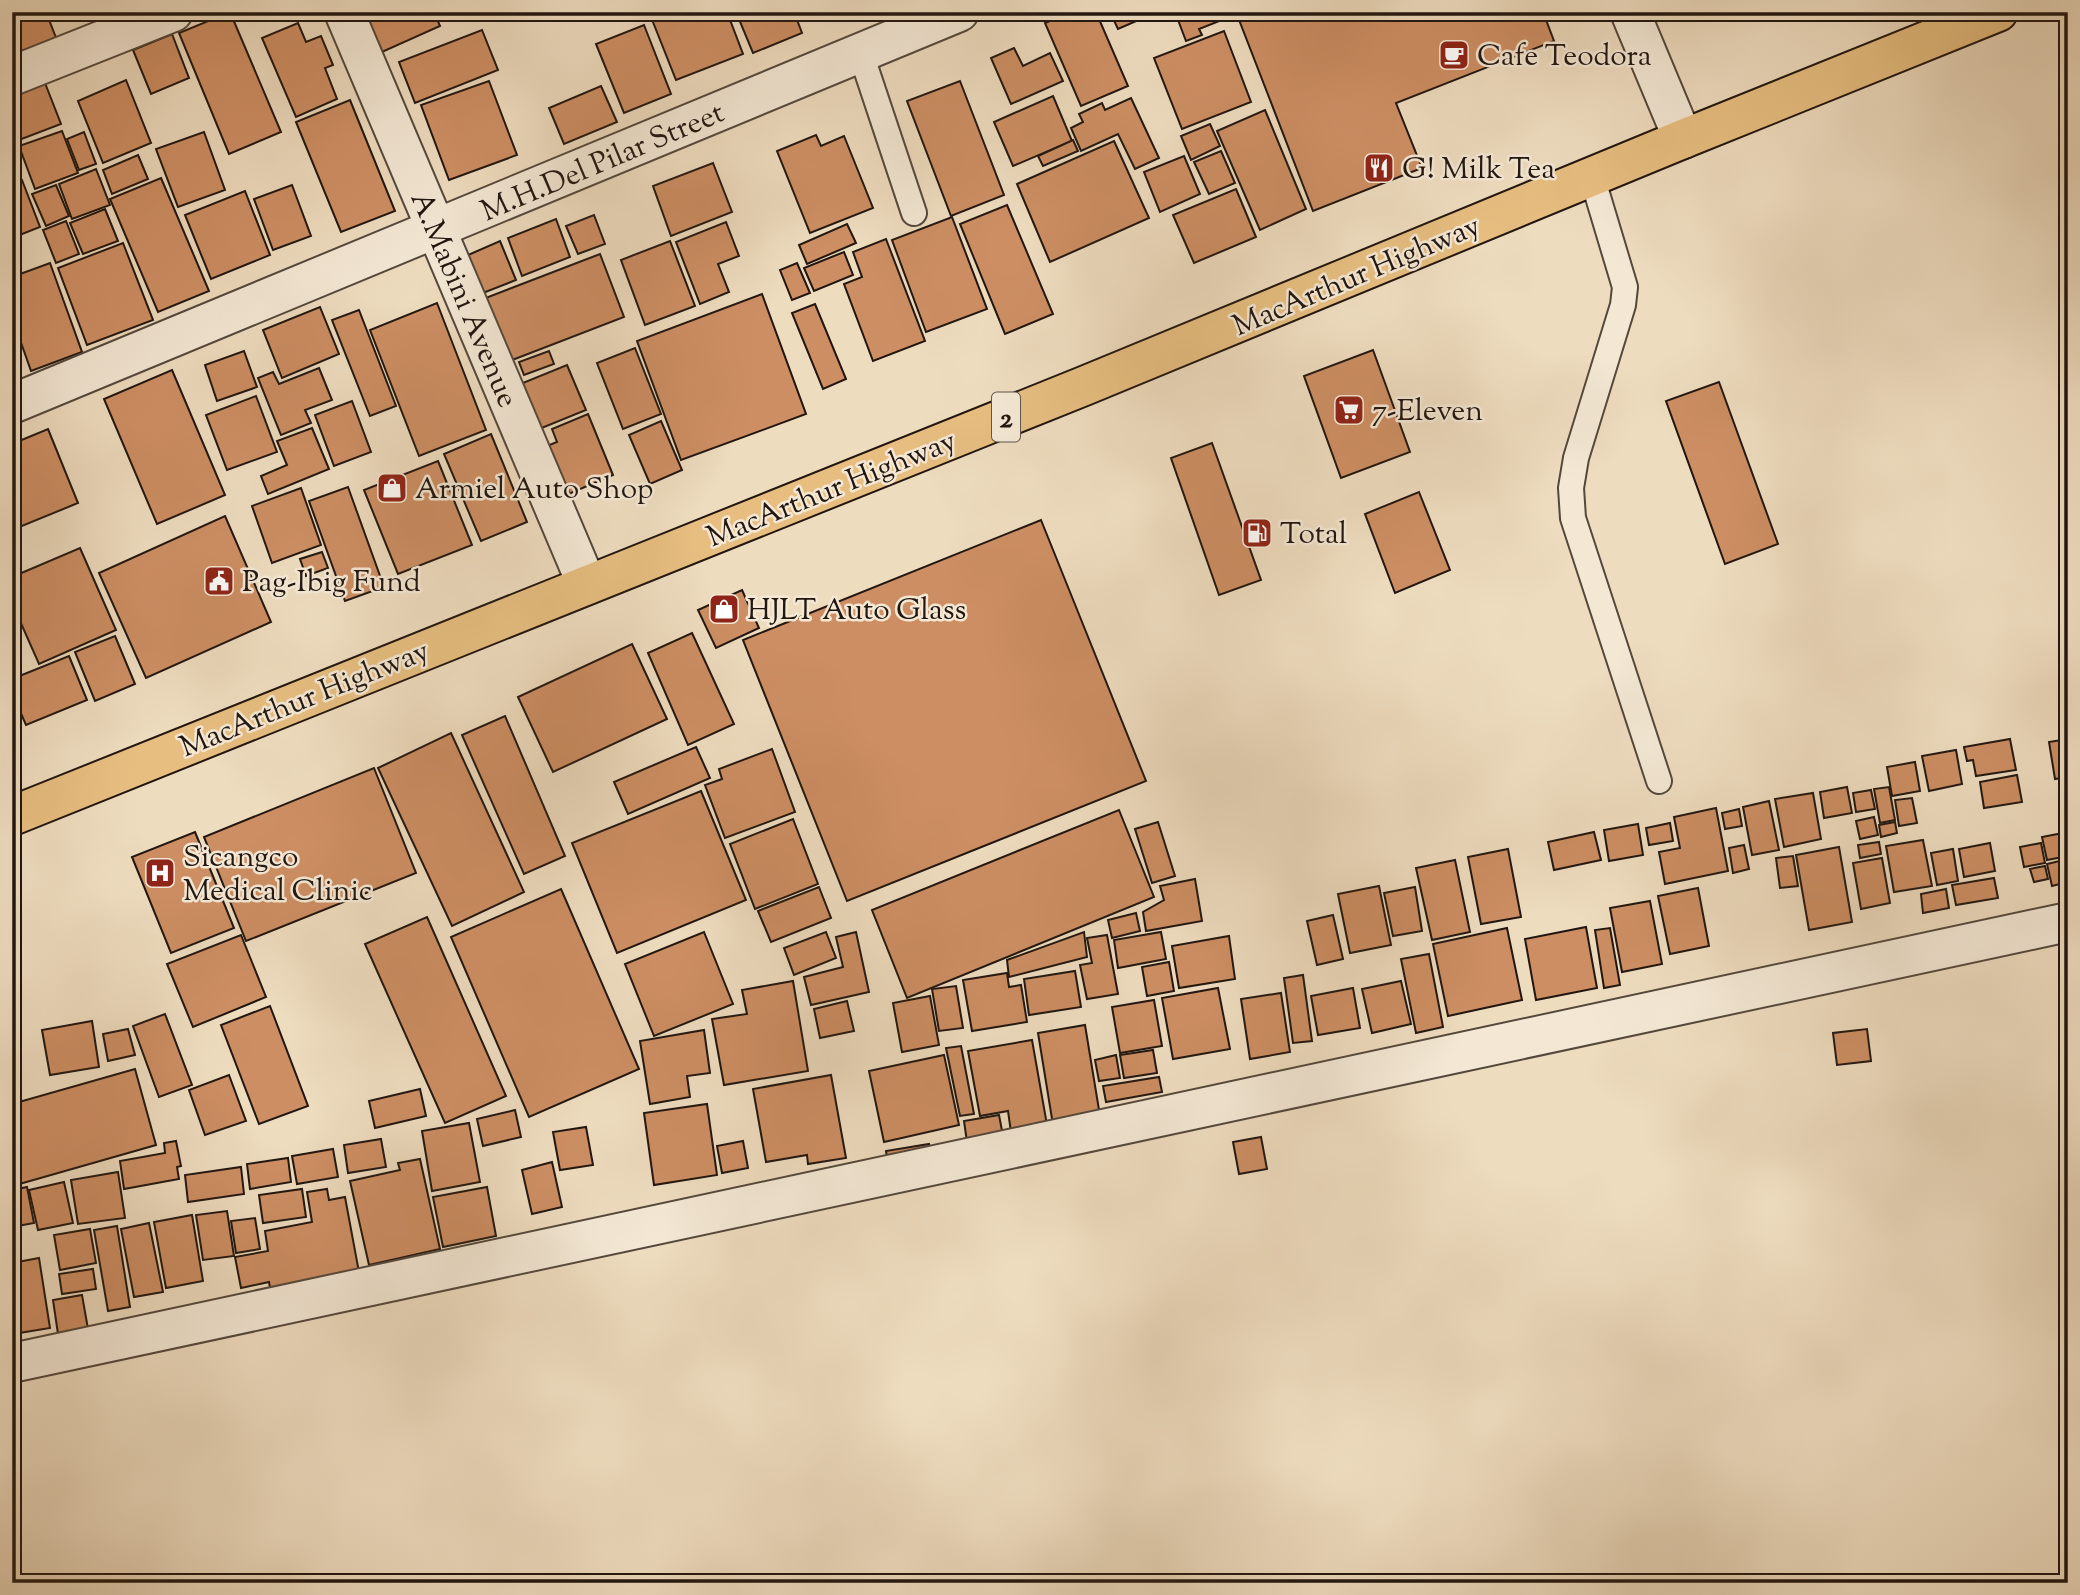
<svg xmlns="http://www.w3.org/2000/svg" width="2080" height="1595" viewBox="0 0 2080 1595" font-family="'Sorts Mill Goudy',serif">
  <rect width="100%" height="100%" fill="#eedcbf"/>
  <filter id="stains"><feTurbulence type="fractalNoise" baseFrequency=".00286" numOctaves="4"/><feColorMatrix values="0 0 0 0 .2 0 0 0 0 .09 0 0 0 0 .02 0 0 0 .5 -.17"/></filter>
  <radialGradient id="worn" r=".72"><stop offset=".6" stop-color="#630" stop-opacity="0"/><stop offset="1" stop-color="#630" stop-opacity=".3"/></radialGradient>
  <g fill="#cd8e63" stroke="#211610" stroke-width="2">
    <polygon points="12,12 46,12 58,43 12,61"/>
    <polygon points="230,12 281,132 229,154 179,33"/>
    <polygon points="269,12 292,12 272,20"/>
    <polygon points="434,12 440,26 382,52 364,13"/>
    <polygon points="649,12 727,12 743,54 676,80"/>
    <polygon points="736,12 794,12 802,33 753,53"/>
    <polygon points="1071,12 1096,12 1128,86 1081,106 1045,23"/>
    <polygon points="1110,12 1157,12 1118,29"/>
    <polygon points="1175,12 1225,12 1227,18 1199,29 1202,35 1186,41"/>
    <polygon points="1236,12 1543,12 1554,41 1396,103 1422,168 1313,211"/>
    <polygon points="298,23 306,42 321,36 333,65 325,68 337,99 296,117 262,38"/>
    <polygon points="644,25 671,94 624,113 596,44"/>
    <polygon points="482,30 498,70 415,103 399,62"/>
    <polygon points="1224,31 1251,102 1182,129 1154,58"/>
    <polygon points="172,34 189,78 151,94 133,50"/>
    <polygon points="1014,48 1023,66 1050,53 1063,81 1011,104 991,58"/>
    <polygon points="126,80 151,143 103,163 78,101"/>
    <polygon points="489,81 517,155 449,180 421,105"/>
    <polygon points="960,81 1004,195 951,216 907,101"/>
    <polygon points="45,83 61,124 19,140 12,124 12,96"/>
    <polygon points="601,86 617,122 564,144 549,108"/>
    <polygon points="1053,96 1072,141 1013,166 994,122"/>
    <polygon points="1131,98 1159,158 1135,169 1118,134 1081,151 1071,128 1083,122 1079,114 1102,103 1105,110"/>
    <polygon points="350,100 395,211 341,232 296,122"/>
    <polygon points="1265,110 1306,209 1260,230 1217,131"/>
    <polygon points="1210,124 1220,146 1191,160 1181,136"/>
    <polygon points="62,131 78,173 35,189 19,146"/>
    <polygon points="84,132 96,164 79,170 67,139"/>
    <polygon points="204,132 225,190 178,207 156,149"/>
    <polygon points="816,135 821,146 844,136 873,208 810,233 777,151"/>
    <polygon points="1073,140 1078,151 1043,166 1038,156"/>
    <polygon points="1114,141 1149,218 1050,262 1017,184"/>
    <polygon points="12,142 21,165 12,169"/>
    <polygon points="1221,151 1235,183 1209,194 1194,162"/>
    <polygon points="138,155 148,179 112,194 103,170"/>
    <polygon points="1184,156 1200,194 1160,212 1144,172"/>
    <polygon points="713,163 732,212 671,236 653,186"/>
    <polygon points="96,169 110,205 72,219 59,184"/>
    <polygon points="161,178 209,291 158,312 110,199"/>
    <polygon points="22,180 40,227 12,238 12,184"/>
    <polygon points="56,185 69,216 46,226 32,194"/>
    <polygon points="292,185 311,236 273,250 254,199"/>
    <polygon points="1236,189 1256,237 1194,263 1173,215"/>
    <polygon points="245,191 270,255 211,279 185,215"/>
    <polygon points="1007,205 1053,314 1005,334 960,224"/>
    <polygon points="105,209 118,241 83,254 70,223"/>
    <polygon points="594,215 605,244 578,254 566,226"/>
    <polygon points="952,217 987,309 926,332 892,240"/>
    <polygon points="556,219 570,257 522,276 508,238"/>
    <polygon points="66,221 79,254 56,263 43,230"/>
    <polygon points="726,222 739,256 718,264 729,292 700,304 676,242"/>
    <polygon points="847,224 856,243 807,264 799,245"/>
    <polygon points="886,239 925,341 873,361 844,284 862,277 853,252"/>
    <polygon points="500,241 516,280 483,293 468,255"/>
    <polygon points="670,241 695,306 645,325 621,260"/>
    <polygon points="123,243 153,320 87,345 58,268"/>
    <polygon points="844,252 853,275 814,291 804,268"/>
    <polygon points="600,254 624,317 507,362 483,299"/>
    <polygon points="50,263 82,352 31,371 12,317 12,277"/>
    <polygon points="797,263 810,293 792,300 780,270"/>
    <polygon points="762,294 806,414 681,460 637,341"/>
    <polygon points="437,303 486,430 419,456 370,330"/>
    <polygon points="815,304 846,379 823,389 792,313"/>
    <polygon points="320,307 339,354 282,378 263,330"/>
    <polygon points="359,310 396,406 370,416 332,320"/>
    <polygon points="12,336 21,361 12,365"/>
    <polygon points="635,348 661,414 623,429 597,363"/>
    <polygon points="1373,350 1410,452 1341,478 1304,376"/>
    <polygon points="244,351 257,387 217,401 205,365"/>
    <polygon points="549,351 554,364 524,375 519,362"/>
    <polygon points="567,365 586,410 527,434 508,389"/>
    <polygon points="319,368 332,400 305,410 311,423 281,435 258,378 273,372 279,384"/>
    <polygon points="172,370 225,495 157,524 104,399"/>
    <polygon points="1719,382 1778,544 1725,564 1666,401"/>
    <polygon points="256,396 277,452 227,470 206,415"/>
    <polygon points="352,401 371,452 334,466 315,415"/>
    <polygon points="588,414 613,475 557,499 537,450 557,442 552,429"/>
    <polygon points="661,421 682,470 650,484 629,435"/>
    <polygon points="312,428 329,469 268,494 261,476 287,465 277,441"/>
    <polygon points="48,429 78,503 12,530 12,444"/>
    <polygon points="491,434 527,522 481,541 444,454"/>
    <polygon points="1212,443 1261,580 1219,595 1171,458"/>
    <polygon points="438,461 472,545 398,574 364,490"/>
    <polygon points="348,487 384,587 345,601 309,501"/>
    <polygon points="301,488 321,545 272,563 252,506"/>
    <polygon points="1419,492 1450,570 1395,593 1365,514"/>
    <polygon points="225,516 271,622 146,678 99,573"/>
    <polygon points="1041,520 1146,781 847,901 743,640"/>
    <polygon points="80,548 116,630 39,664 12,603 12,577"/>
    <polygon points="322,552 328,568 306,576 300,559"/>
    <polygon points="742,590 759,628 716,648 698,610"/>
    <polygon points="692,633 734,724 688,745 648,653"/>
    <polygon points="115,636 135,684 95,701 75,652"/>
    <polygon points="632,644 667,719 553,772 518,697"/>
    <polygon points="69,656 87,700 26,725 12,693 12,679"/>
    <polygon points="505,716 565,856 524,874 462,735"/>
    <polygon points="451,733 524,892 452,926 378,768"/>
    <polygon points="2010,739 2016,770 1976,776 1973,760 1967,761 1964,747"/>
    <polygon points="2068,739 2068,777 2055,779 2049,742"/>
    <polygon points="696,747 710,778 628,814 614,782"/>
    <polygon points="772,749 795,812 725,838 705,785 722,779 719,769"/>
    <polygon points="1956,750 1962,784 1929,791 1922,756"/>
    <polygon points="1915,762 1920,791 1892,796 1887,767"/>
    <polygon points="374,768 416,873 246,941 204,837"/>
    <polygon points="2017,775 2022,802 1984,808 1980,782"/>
    <polygon points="1847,787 1852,813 1824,818 1820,792"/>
    <polygon points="1889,787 1895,820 1880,823 1874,789"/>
    <polygon points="1871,790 1875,809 1856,812 1853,793"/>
    <polygon points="701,791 746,900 617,953 572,843"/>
    <polygon points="1813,793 1821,839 1784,847 1775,799"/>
    <polygon points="1912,798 1917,823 1899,826 1895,800"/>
    <polygon points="1769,801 1779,850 1752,855 1743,807"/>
    <polygon points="1716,808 1728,871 1665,884 1659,852 1680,848 1674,817"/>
    <polygon points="1739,809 1742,826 1725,829 1722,813"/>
    <polygon points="1119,810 1154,897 907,998 872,910"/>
    <polygon points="1874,817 1878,835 1860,839 1856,821"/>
    <polygon points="793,819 818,884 755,909 730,844"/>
    <polygon points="1158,822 1175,876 1152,883 1135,829"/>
    <polygon points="1895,822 1897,833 1881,837 1879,825"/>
    <polygon points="1670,823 1673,841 1649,845 1646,828"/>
    <polygon points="1638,824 1643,855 1609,861 1604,830"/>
    <polygon points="195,832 234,928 171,953 132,857"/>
    <polygon points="1594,832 1601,860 1554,870 1548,842"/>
    <polygon points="2068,832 2068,856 2047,860 2042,837"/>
    <polygon points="1923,840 1932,886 1894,892 1886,846"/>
    <polygon points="1879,842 1881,854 1860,858 1858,845"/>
    <polygon points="1990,843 1995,871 1964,877 1959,849"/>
    <polygon points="2041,843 2045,863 2024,867 2020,847"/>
    <polygon points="1744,845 1749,869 1733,873 1729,848"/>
    <polygon points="1839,847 1852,922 1809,930 1796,855"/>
    <polygon points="1508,849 1521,917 1481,924 1468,857"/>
    <polygon points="1953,849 1958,881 1937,885 1931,853"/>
    <polygon points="1793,856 1798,886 1780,888 1776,858"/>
    <polygon points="1882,858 1890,903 1861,909 1853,863"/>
    <polygon points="2068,859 2068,882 2052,886 2047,864"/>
    <polygon points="1455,860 1470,932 1432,940 1416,868"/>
    <polygon points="2045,866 2048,879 2034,882 2030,869"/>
    <polygon points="1994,878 1998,898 1956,905 1952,885"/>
    <polygon points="1195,879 1202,921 1146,931 1143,912 1164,900 1160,886"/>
    <polygon points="1379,886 1391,945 1350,953 1338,894"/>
    <polygon points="819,887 831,918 771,942 758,911"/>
    <polygon points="1415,887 1422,931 1393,936 1384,893"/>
    <polygon points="1698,888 1709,946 1670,954 1658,896"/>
    <polygon points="561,889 639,1069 529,1117 451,937"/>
    <polygon points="1946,889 1949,908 1923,913 1921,894"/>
    <polygon points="1650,901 1662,964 1622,972 1610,908"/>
    <polygon points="1136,913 1140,931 1112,938 1108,920"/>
    <polygon points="1333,915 1343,959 1317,965 1307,921"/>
    <polygon points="427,917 506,1096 445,1123 365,944"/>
    <polygon points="1586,927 1597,988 1536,1000 1525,939"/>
    <polygon points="1507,928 1522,1000 1448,1016 1433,944"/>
    <polygon points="1610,928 1620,985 1604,988 1595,930"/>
    <polygon points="704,932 733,1004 654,1036 625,964"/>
    <polygon points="826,932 836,958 794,975 784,948"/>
    <polygon points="856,932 869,992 811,1005 804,977 843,967 836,937"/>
    <polygon points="1084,932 1087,957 1009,977 1007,960"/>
    <polygon points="1161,932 1166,959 1118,968 1114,940"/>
    <polygon points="241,935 266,997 193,1027 167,964"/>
    <polygon points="1107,935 1118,994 1087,999 1080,965 1092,963 1087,938"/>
    <polygon points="1229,936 1235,979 1179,988 1172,946"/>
    <polygon points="1429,954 1443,1027 1416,1033 1401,959"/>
    <polygon points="1169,962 1174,991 1147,996 1142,967"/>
    <polygon points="1075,971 1081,1007 1029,1015 1024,979"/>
    <polygon points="1007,973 1009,987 1021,985 1027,1022 972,1031 963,980"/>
    <polygon points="1303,975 1312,1041 1293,1043 1284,978"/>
    <polygon points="793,981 808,1071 724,1085 712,1019 747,1014 742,990"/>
    <polygon points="1401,981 1411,1024 1372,1033 1362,989"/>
    <polygon points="956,986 963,1028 939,1031 932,989"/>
    <polygon points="1218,988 1230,1049 1173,1059 1162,998"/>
    <polygon points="1353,988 1360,1028 1318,1035 1311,996"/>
    <polygon points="1281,993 1290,1052 1250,1059 1241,999"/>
    <polygon points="930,996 939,1045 902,1052 893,1003"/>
    <polygon points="1154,1000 1162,1046 1120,1053 1112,1007"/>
    <polygon points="847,1001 854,1031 820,1038 814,1009"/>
    <polygon points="270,1006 308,1106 259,1124 221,1025"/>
    <polygon points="165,1014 192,1085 159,1097 133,1026"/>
    <polygon points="92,1021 99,1067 50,1075 42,1030"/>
    <polygon points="1085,1025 1101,1122 1054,1131 1038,1033"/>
    <polygon points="128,1029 135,1055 108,1061 103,1034"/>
    <polygon points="1867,1029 1871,1061 1837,1065 1833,1033"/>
    <polygon points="704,1030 710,1073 687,1076 690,1097 650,1104 640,1041"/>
    <polygon points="1032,1040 1047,1125 1011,1132 1008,1111 980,1116 968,1051"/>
    <polygon points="961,1046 974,1114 960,1116 946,1048"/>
    <polygon points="1153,1050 1157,1073 1124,1078 1120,1055"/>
    <polygon points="944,1055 959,1125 884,1142 869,1071"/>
    <polygon points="1116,1055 1120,1078 1099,1081 1095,1060"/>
    <polygon points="135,1069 156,1145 16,1185 12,1174 12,1104"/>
    <polygon points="229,1075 246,1121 205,1135 189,1090"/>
    <polygon points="831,1075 846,1158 808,1164 807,1155 766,1162 753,1089"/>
    <polygon points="1159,1077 1162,1092 1106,1102 1103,1086"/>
    <polygon points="420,1089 426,1116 375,1128 369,1101"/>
    <polygon points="707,1104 717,1175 654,1185 644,1113"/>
    <polygon points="515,1110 521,1137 483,1146 477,1119"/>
    <polygon points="999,1115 1003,1136 967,1142 964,1121"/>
    <polygon points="469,1123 480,1182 432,1191 422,1131"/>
    <polygon points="586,1127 593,1165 560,1170 553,1132"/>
    <polygon points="1261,1137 1267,1169 1239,1174 1233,1142"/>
    <polygon points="381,1139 386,1167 348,1173 344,1145"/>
    <polygon points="176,1141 181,1166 177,1167 179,1179 124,1189 120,1161 165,1153 164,1143"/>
    <polygon points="743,1141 748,1168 722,1173 717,1146"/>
    <polygon points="929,1144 932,1163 889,1170 886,1151"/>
    <polygon points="333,1149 338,1177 297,1184 292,1156"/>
    <polygon points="288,1158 291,1182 250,1189 247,1164"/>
    <polygon points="420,1159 440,1249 369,1265 350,1181 400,1170 398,1163"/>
    <polygon points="552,1162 562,1207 532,1214 522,1170"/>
    <polygon points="241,1167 244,1194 188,1202 185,1175"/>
    <polygon points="118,1172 125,1218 78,1224 71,1180"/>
    <polygon points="64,1182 73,1223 38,1230 29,1190"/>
    <polygon points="27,1187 34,1223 12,1227 12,1190"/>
    <polygon points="487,1187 496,1236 443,1247 433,1197"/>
    <polygon points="302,1189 306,1217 263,1223 259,1195"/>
    <polygon points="327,1189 329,1200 345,1197 361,1283 272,1300 269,1282 241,1288 235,1257 268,1251 265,1231 312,1222 307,1192"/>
    <polygon points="227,1211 234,1256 203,1260 196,1215"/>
    <polygon points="192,1215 203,1281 166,1288 154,1222"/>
    <polygon points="255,1218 260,1249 236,1253 231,1221"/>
    <polygon points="149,1223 163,1292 134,1297 121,1229"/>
    <polygon points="117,1226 130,1307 108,1311 94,1230"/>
    <polygon points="90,1229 96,1263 60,1270 54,1235"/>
    <polygon points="18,1233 20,1245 12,1247 12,1234"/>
    <polygon points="39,1258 50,1328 19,1333 12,1291 12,1263"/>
    <polygon points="93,1269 96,1289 62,1294 59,1274"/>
    <polygon points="82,1295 88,1329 58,1334 53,1300"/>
  </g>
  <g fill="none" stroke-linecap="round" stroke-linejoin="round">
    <g stroke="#54483c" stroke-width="28">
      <g id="service">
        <polyline points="861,54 914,213"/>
        <polyline points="1592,177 1625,287 1623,305 1576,458 1571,488 1573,518 1659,781"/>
      </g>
    </g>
    <g stroke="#54483c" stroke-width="42">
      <g id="minor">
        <polyline points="1630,12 1683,139"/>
        <polyline points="12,76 173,12"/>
        <polyline points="12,404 959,12"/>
        <polyline points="12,1363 2068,922"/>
      </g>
    </g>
    <g stroke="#54483c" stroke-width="42">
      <polyline id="tertiary" points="344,12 587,585"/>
    </g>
    <g stroke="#211610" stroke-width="42">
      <polyline id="trunk" points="12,816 1084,386 1683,139 1998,12"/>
    </g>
    <use href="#service" stroke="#f4e8d5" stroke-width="24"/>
    <use href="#minor" stroke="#f4e8d5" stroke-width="38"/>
    <use href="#tertiary" stroke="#f4e8d5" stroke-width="38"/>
    <use href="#trunk" stroke="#e7be80" stroke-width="38"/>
  </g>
  <defs>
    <g id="cafe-square" transform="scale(1.575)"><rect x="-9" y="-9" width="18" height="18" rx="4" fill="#8f2418" stroke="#f4e8d5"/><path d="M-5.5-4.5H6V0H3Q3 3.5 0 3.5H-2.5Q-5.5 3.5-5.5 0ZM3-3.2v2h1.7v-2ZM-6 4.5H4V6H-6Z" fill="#fff"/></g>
    <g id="restaurant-square" transform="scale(1.575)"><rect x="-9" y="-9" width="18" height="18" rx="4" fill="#8f2418" stroke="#f4e8d5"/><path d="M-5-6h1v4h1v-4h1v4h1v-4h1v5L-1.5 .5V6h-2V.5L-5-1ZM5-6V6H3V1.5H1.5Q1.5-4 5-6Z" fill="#fff"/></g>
    <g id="supermarket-square" transform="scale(1.575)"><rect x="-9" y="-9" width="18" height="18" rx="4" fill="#8f2418" stroke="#f4e8d5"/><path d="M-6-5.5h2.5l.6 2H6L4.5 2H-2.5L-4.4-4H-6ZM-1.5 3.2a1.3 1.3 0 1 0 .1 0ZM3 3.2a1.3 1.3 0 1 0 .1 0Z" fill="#fff"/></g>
    <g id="shop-square" transform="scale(1.575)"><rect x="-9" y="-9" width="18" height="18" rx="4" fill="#8f2418" stroke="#f4e8d5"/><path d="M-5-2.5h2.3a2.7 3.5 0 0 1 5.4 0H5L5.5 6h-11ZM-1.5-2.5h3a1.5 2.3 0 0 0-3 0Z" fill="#fff"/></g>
    <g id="fuel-square" transform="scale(1.575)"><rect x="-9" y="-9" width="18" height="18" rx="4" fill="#8f2418" stroke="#f4e8d5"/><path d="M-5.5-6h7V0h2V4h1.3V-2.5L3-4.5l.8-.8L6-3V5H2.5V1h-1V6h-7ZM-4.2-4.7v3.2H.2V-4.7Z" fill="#fff"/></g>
    <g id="civic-square" transform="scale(1.575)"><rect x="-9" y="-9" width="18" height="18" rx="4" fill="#8f2418" stroke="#f4e8d5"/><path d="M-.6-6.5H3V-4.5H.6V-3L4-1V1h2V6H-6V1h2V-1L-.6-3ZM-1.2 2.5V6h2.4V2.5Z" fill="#fff"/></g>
    <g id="hospital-square" transform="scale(1.575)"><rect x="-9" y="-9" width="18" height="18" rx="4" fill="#8f2418" stroke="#f4e8d5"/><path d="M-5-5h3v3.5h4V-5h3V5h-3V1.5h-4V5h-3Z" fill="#fff"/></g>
  </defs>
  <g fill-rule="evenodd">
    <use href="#cafe-square" x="1454" y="55"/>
    <use href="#restaurant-square" x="1379" y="168"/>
    <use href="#supermarket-square" x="1349" y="410"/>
    <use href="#shop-square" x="392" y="488"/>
    <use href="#fuel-square" x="1257" y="533"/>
    <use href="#civic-square" x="219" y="581"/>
    <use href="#shop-square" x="724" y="609"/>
    <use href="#hospital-square" x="160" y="873"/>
  </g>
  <g text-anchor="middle" stroke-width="5" stroke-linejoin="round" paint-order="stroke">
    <rect fill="#f4e8d5" stroke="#60554b" stroke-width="2" x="992" y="392.5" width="28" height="49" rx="5"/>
    <g font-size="28" font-weight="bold" fill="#211610">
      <text x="1006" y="427">2</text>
    </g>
    <g font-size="30" fill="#211610" stroke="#f4e8d5" text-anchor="start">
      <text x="1477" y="65">Cafe Teodora</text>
      <text x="1402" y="178">G! Milk Tea</text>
      <text x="1372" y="420">7-Eleven</text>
      <text x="415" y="498">Armiel Auto Shop</text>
      <text x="1280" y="543">Total</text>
      <text x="242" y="591">Pag-Ibig Fund</text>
      <text x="747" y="619">HJLT Auto Glass</text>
      <text x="183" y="866">Sicangco<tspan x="183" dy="34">Medical Clinic</tspan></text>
    </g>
    <g font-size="30" fill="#211610" stroke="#f4e8d5">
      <text transform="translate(602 161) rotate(-23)" y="10">M.H.Del Pilar Street</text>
      <text transform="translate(1356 275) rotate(-23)" y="10">MacArthur Highway</text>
      <text transform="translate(465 299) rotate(67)" y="10">A.Mabini Avenue</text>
      <text transform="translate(831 488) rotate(-22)" y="10">MacArthur Highway</text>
      <text transform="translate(304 698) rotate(-22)" y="10">MacArthur Highway</text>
    </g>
  </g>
  <rect width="2080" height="1595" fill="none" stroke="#eedcbf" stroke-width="42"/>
  <rect x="14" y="14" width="2052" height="1567" fill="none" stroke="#211610" stroke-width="3.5"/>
  <rect x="21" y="21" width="2038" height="1553" fill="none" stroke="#211610" stroke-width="2"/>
  <rect width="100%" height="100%" filter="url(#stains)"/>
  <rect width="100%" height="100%" fill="url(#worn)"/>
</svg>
